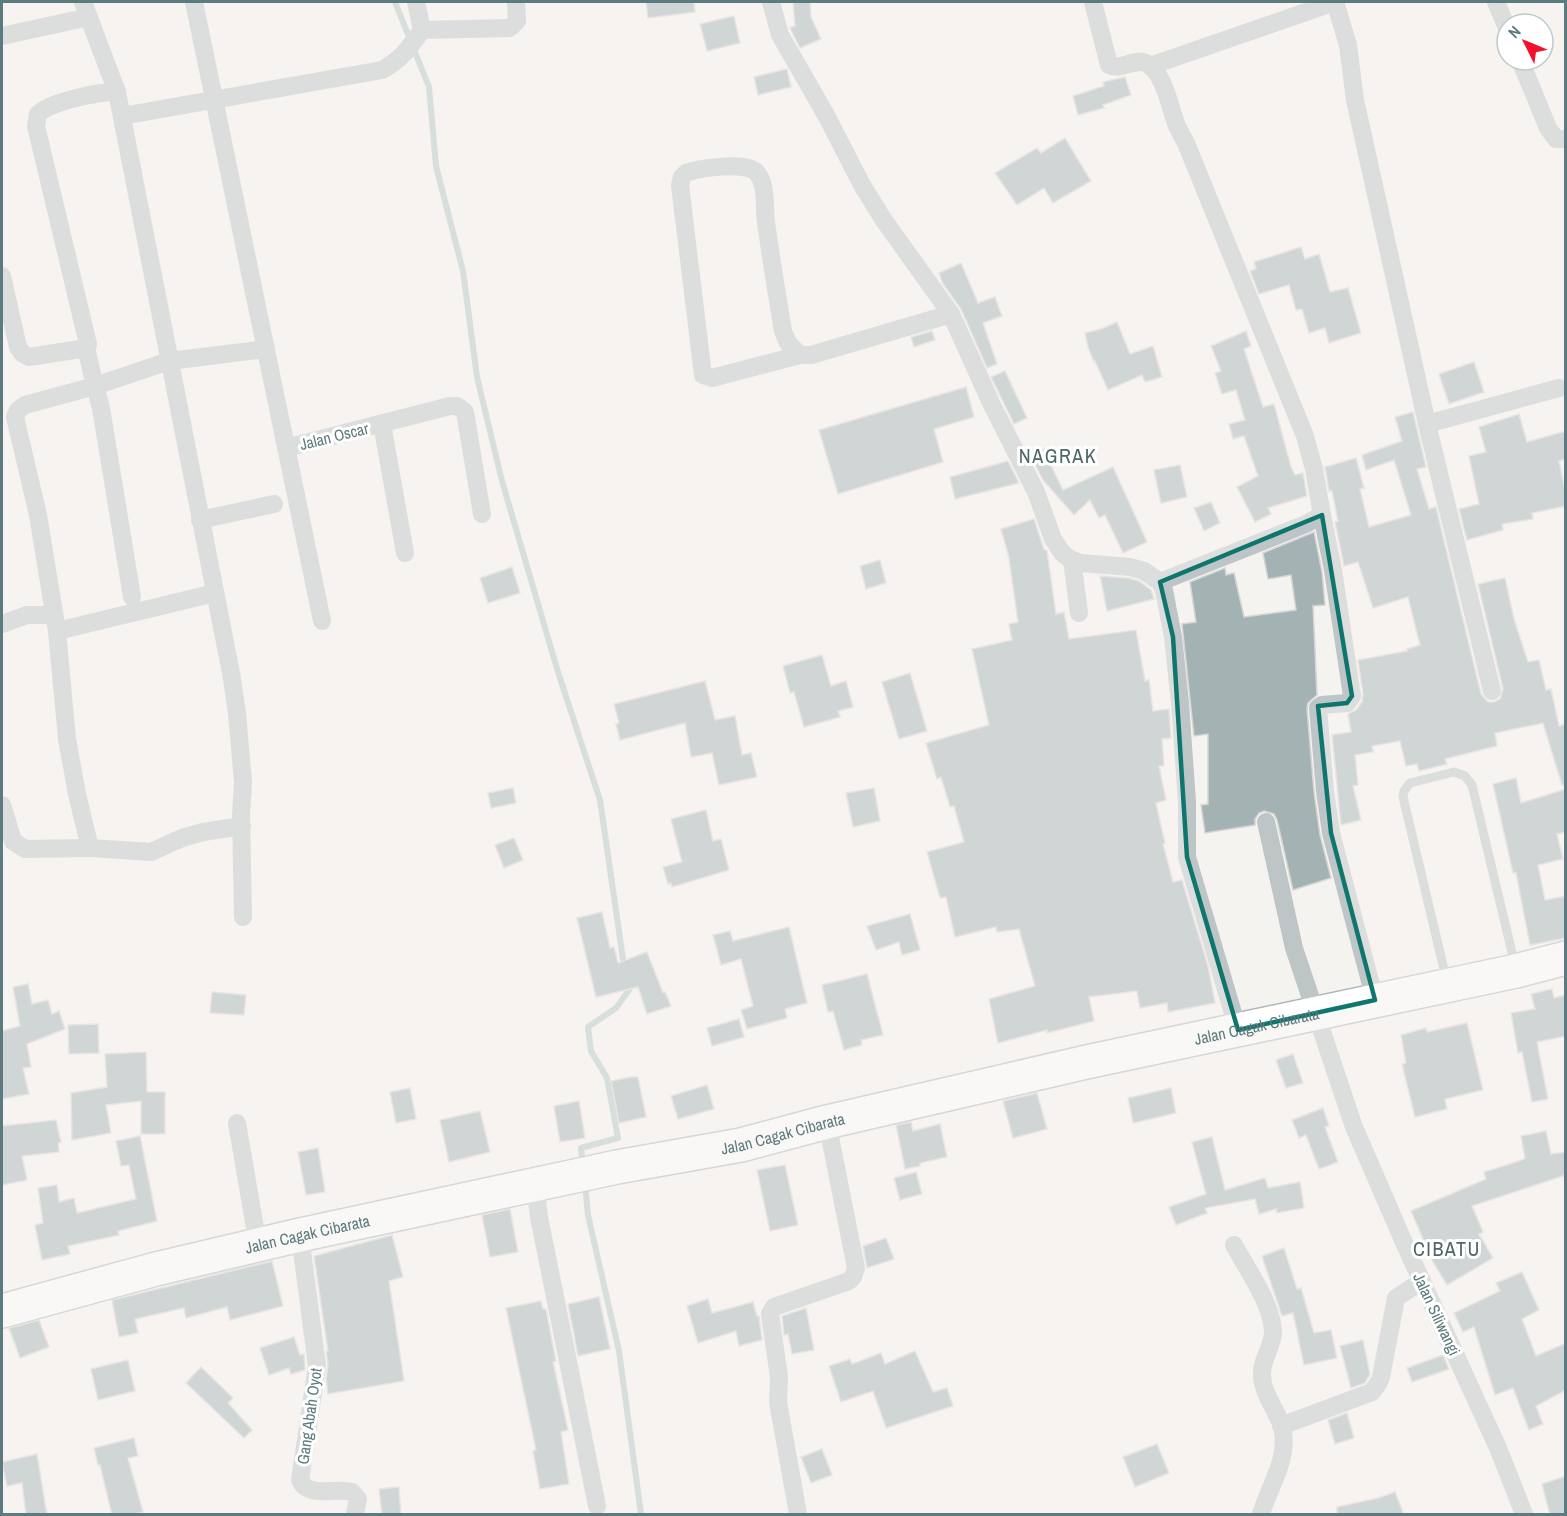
<svg xmlns="http://www.w3.org/2000/svg" width="1567" height="1516" viewBox="0 0 1567 1516" font-family="'Archivo Narrow',sans-serif">
  <rect width="100%" height="100%" fill="#f5f3f0"/>
  <g fill="none" stroke-linecap="round" stroke-linejoin="round">
    <g stroke="#b2c7c5" stroke-width="6">
      <polyline points="395,2 429,87 436,166 463,271 477,377 502,481 558,672 600,800 624,966"/>
      <polyline points="583,1165 581,1148 618,1138 607,1078 591,1051 588,1027 616,1008 629,990 628,982"/>
      <polyline points="585,1184 588,1215 619,1351 641,1514"/>
    </g>
  </g>
  <g fill="#a3b3b3" stroke="#d6d5d3" stroke-width="1.5">
    <polygon points="646,2 694,2 695,12 648,18"/>
    <polygon points="793,2 810,2 811,17 821,39 800,48 790,28 795,26"/>
    <polygon points="734,16 740,43 707,51 700,24"/>
    <polygon points="787,69 791,87 758,95 754,77"/>
    <polygon points="1125,77 1131,95 1103,105 1104,108 1078,115 1073,96 1104,86 1103,82"/>
    <polygon points="1065,138 1091,181 1053,203 1044,188 1017,205 995,173 1037,148 1041,153"/>
    <polygon points="1301,247 1305,259 1319,254 1330,292 1348,288 1361,333 1329,343 1325,328 1309,333 1302,309 1296,310 1289,285 1259,294 1250,271 1256,269 1254,262"/>
    <polygon points="961,263 978,303 995,297 1002,316 983,323 997,364 987,368 961,309 943,284 939,273"/>
    <polygon points="1117,322 1130,354 1153,346 1162,377 1145,382 1142,375 1108,390 1095,361 1094,362 1088,347 1085,333 1101,329"/>
    <polygon points="932,331 935,340 914,347 911,337"/>
    <polygon points="1246,331 1251,346 1244,349 1263,407 1274,404 1291,467 1295,475 1303,473 1307,496 1268,508 1271,514 1255,522 1237,487 1258,476 1244,436 1233,439 1229,424 1245,420 1236,390 1222,394 1215,373 1221,371 1211,346"/>
    <polygon points="1474,362 1484,392 1449,404 1439,374"/>
    <polygon points="1005,371 1027,418 1014,424 991,377"/>
    <polygon points="966,387 974,417 934,429 943,462 838,494 819,430"/>
    <polygon points="1413,412 1426,467 1417,469 1429,509 1436,507 1481,694 1488,702 1494,702 1500,699 1503,689 1478,584 1505,578 1514,619 1528,662 1539,660 1546,690 1551,689 1559,726 1566,724 1566,784 1562,785 1543,723 1495,733 1497,746 1445,759 1447,764 1419,771 1417,764 1406,766 1400,741 1372,746 1373,752 1355,755 1358,785 1353,786 1361,820 1341,825 1332,735 1351,732 1348,714 1356,710 1362,702 1363,694 1358,660 1407,651 1407,649 1420,645 1408,597 1373,608 1358,562 1344,566 1335,522 1338,521 1332,491 1329,491 1325,467 1356,458 1364,488 1360,489 1369,527 1411,515 1394,460 1366,470 1362,455 1402,441 1395,417"/>
    <polygon points="1519,414 1527,442 1566,431 1566,459 1559,461 1566,495 1566,506 1532,513 1533,519 1502,524 1503,530 1467,540 1459,509 1479,504 1469,456 1486,452 1479,427"/>
    <polygon points="1043,449 1063,490 1113,467 1147,542 1123,553 1105,515 1099,518 1090,500 1074,515 1043,480 1030,455"/>
    <polygon points="1008,461 1019,483 955,499 950,477"/>
    <polygon points="1180,465 1187,497 1161,503 1154,470"/>
    <polygon points="1211,502 1220,523 1204,531 1194,508"/>
    <polygon points="1034,519 1044,549 1047,551 1056,614 1064,612 1069,639 1136,630 1145,681 1149,680 1153,711 1169,709 1171,738 1162,739 1164,766 1159,766 1166,800 1156,803 1165,843 1163,844 1173,882 1182,880 1208,966 1215,1003 1168,1012 1167,1003 1140,1008 1137,991 1089,997 1094,1021 1047,1033 1047,1030 998,1043 989,999 1035,986 1019,929 997,932 996,927 955,937 946,897 940,898 927,852 964,842 954,806 950,807 941,777 937,779 926,743 989,725 972,649 1012,640 1009,624 1018,622 1009,558 1001,529"/>
    <polygon points="1314,532 1322,572 1325,605 1313,606 1317,695 1308,703 1307,709 1314,792 1320,835 1331,878 1293,890 1277,820 1274,814 1264,811 1259,813 1255,819 1255,825 1205,833 1201,805 1208,804 1208,734 1194,736 1182,624 1196,622 1190,582 1225,568 1226,575 1234,573 1244,617 1296,610 1291,575 1268,579 1263,553"/>
    <polygon points="880,560 886,583 866,589 860,566"/>
    <polygon points="512,567 520,593 488,603 480,578"/>
    <polygon points="1100,576 1128,578 1139,581 1151,590 1154,599 1107,611"/>
    <polygon points="822,655 831,686 846,681 853,707 838,711 840,717 804,727 794,692 790,693 783,666"/>
    <polygon points="910,673 927,731 899,739 882,682"/>
    <polygon points="705,681 715,720 735,716 742,755 751,753 757,777 719,785 712,753 691,757 685,723 620,740 616,724 619,723 614,704"/>
    <polygon points="1516,778 1521,803 1566,789 1566,832 1557,834 1563,859 1538,865 1545,900 1566,896 1566,938 1530,945 1516,873 1513,873 1493,784"/>
    <polygon points="513,788 516,803 491,808 488,793"/>
    <polygon points="874,788 880,821 853,827 846,793"/>
    <polygon points="706,810 713,841 721,839 729,870 672,887 671,883 668,884 663,867 682,862 671,819"/>
    <polygon points="514,838 523,860 504,868 495,845"/>
    <polygon points="602,912 610,948 614,947 618,963 647,952 663,993 665,992 671,1006 647,1014 638,987 596,997 577,918"/>
    <polygon points="910,914 920,950 902,955 899,942 876,950 867,926"/>
    <polygon points="789,927 807,1003 785,1009 787,1018 747,1029 741,1010 753,1006 741,959 721,965 713,935 730,931 733,941"/>
    <polygon points="867,974 883,1035 861,1040 862,1045 844,1050 833,1011 828,1012 822,985"/>
    <polygon points="28,984 32,1004 48,1000 52,1014 59,1011 65,1029 27,1044 31,1067 23,1068 29,1094 2,1099 2,1031 20,1026 13,987"/>
    <polygon points="1552,989 1554,998 1566,995 1566,1036 1537,1042 1548,1099 1532,1102 1522,1052 1518,1053 1511,1013 1535,1009 1531,994"/>
    <polygon points="212,992 246,995 244,1015 210,1013"/>
    <polygon points="739,1019 744,1037 712,1046 707,1028"/>
    <polygon points="1467,1023 1483,1090 1445,1099 1447,1109 1415,1117 1402,1064 1406,1063 1401,1035 1426,1028 1427,1032"/>
    <polygon points="98,1024 99,1053 69,1054 68,1025"/>
    <polygon points="146,1052 147,1092 165,1092 165,1134 141,1134 141,1101 106,1105 111,1133 72,1140 71,1093 107,1087 105,1054"/>
    <polygon points="1293,1054 1303,1083 1286,1088 1276,1060"/>
    <polygon points="631,1077 638,1077 646,1117 619,1123 611,1081"/>
    <polygon points="707,1085 714,1109 678,1119 671,1096"/>
    <polygon points="410,1088 416,1119 396,1123 390,1092"/>
    <polygon points="1171,1088 1176,1113 1133,1123 1128,1098"/>
    <polygon points="1037,1093 1047,1129 1013,1138 1003,1101"/>
    <polygon points="579,1101 585,1138 560,1142 554,1106"/>
    <polygon points="1323,1108 1329,1126 1325,1127 1338,1162 1319,1169 1306,1135 1299,1138 1292,1120"/>
    <polygon points="480,1111 490,1152 449,1162 440,1120"/>
    <polygon points="56,1120 61,1142 58,1143 59,1152 22,1156 27,1180 2,1185 2,1126"/>
    <polygon points="911,1122 913,1131 940,1124 947,1157 920,1163 920,1166 905,1169 896,1125"/>
    <polygon points="1546,1131 1551,1154 1566,1152 1566,1175 1472,1206 1483,1232 1479,1234 1493,1258 1447,1285 1433,1262 1411,1211 1486,1179 1484,1172 1522,1160 1525,1158 1521,1136"/>
    <polygon points="140,1136 157,1221 118,1231 119,1235 68,1246 70,1254 42,1260 35,1225 43,1223 38,1188 57,1185 59,1202 74,1198 77,1213 136,1199 129,1165 121,1166 116,1141"/>
    <polygon points="1212,1137 1225,1190 1265,1178 1268,1188 1300,1182 1304,1208 1277,1213 1276,1209 1259,1214 1255,1199 1205,1208 1207,1213 1176,1225 1169,1207 1206,1194 1192,1142"/>
    <polygon points="318,1148 325,1192 306,1195 298,1152"/>
    <polygon points="785,1165 798,1225 770,1231 757,1170"/>
    <polygon points="916,1172 922,1194 900,1200 894,1178"/>
    <polygon points="510,1209 518,1252 490,1257 482,1215"/>
    <polygon points="392,1235 403,1277 389,1281 404,1381 328,1394 326,1379 328,1365 326,1351 328,1351 314,1256"/>
    <polygon points="886,1238 894,1259 867,1268 863,1246"/>
    <polygon points="1284,1248 1297,1289 1301,1288 1314,1333 1331,1330 1337,1358 1304,1365 1293,1313 1282,1316 1262,1256"/>
    <polygon points="272,1261 283,1306 230,1320 227,1307 186,1318 184,1308 135,1319 138,1333 119,1337 112,1300"/>
    <polygon points="1522,1272 1539,1310 1522,1319 1536,1356 1566,1343 1566,1390 1536,1406 1543,1424 1529,1430 1513,1388 1495,1395 1474,1327 1463,1332 1454,1313 1500,1291 1496,1283"/>
    <polygon points="599,1297 610,1349 578,1356 568,1304"/>
    <polygon points="708,1299 712,1313 753,1302 757,1316 759,1316 762,1340 739,1346 736,1331 698,1343 687,1306"/>
    <polygon points="541,1301 543,1309 546,1309 556,1361 553,1362 568,1430 561,1432 569,1484 540,1489 533,1451 536,1450 506,1308"/>
    <polygon points="806,1308 814,1350 792,1354 788,1334 784,1335 782,1316"/>
    <polygon points="39,1320 49,1347 20,1358 9,1328"/>
    <polygon points="294,1337 300,1355 304,1354 305,1370 291,1374 289,1368 269,1375 260,1348"/>
    <polygon points="1363,1340 1370,1374 1365,1383 1351,1388 1340,1346"/>
    <polygon points="915,1351 933,1392 947,1388 953,1406 886,1428 873,1391 841,1402 829,1366 850,1359 852,1364 881,1353 885,1364"/>
    <polygon points="1443,1355 1449,1369 1412,1382 1407,1368"/>
    <polygon points="128,1360 135,1391 98,1400 91,1369"/>
    <polygon points="201,1367 233,1398 228,1403 252,1430 244,1438 186,1383"/>
    <polygon points="1347,1413 1354,1438 1335,1444 1328,1420"/>
    <polygon points="134,1438 138,1456 128,1458 143,1512 131,1515 112,1515 100,1465 98,1465 94,1448"/>
    <polygon points="1157,1444 1169,1473 1135,1487 1123,1457"/>
    <polygon points="822,1449 832,1475 811,1483 801,1457"/>
    <polygon points="37,1454 47,1515 26,1515 22,1483 7,1486 2,1462"/>
    <polygon points="1566,1476 1566,1515 1550,1515 1542,1484"/>
    <polygon points="399,1487 401,1515 382,1515 379,1489"/>
    <polygon points="1395,1492 1404,1515 1337,1515 1337,1507 1378,1498"/>
  </g>
  <g fill="none" stroke-linecap="round" stroke-linejoin="round">
    <g stroke="#aeb6b7" stroke-width="36">
      <g id="highway">
        <path id="s1" d="M2,1311L156,1269L300,1235L617,1167L741,1145L827,1122L1091,1061L1516,971L1566,958"/>
      </g>
    </g>
    <polyline stroke="#bdc5c6" stroke-width="9" points="1447,982 1403,797 1404,791 1410,783 1454,772 1465,776 1472,785 1515,965"/>
    <g stroke="#bdc5c6" stroke-width="18">
      <polyline points="83,2 117,92"/>
      <polyline points="194,2 322,621"/>
      <polyline points="771,2 780,35 826,115 862,185 883,219 951,314 991,403 1036,492 1053,539 1063,554 1072,560 1081,563 1130,567 1144,571 1160,582 1164,590 1173,637 1180,703 1187,802 1187,857 1238,1030"/>
      <path d="M1093,2L1109,65C1121,71 1134,58 1146,63C1165,73 1170,109 1177,126C1180,132 1183,138 1186,143L1305,436L1314,469L1322,515L1306,524L1160,582"/>
      <polyline points="1335,2 1348,45 1355,100 1427,424 1492,691"/>
      <polyline points="1496,2 1507,28"/>
      <polyline points="422,30 510,28 517,21 516,2"/>
      <polyline points="2,36 89,17"/>
      <polyline points="1520,60 1548,128 1556,139 1566,139"/>
      <polyline points="1150,66 1335,2"/>
      <path d="M122,116L382,70C401,60 410,47 422,30L416,2"/>
      <path d="M2,276L18,347L23,354L29,357L87,348L88,344L36,126L38,114C52,101 98,92 117,92L231,673L237,713L243,782L241,815L243,917"/>
      <polyline points="86,348 95,386 25,405 18,410 15,417 38,515 57,631 67,739 77,794 90,848"/>
      <path d="M800,355L788,343L783,331C777,295 771,259 766,222C764,208 767,184 757,173C748,161 699,168 686,173L682,177L680,185L703,375L712,378L800,355H811L951,314"/>
      <polyline points="382,424 405,553"/>
      <polyline points="1427,424 1559,388"/>
      <polyline points="286,448 450,406 457,406 465,412 482,514"/>
      <polyline points="1322,515 1333,570 1352,696 1347,703 1322,705 1318,708 1325,791 1331,833 1375,1000"/>
      <polyline points="200,520 274,504"/>
      <polyline points="1072,560 1079,613"/>
      <polyline points="132,597 101,408 95,386 169,361 266,349"/>
      <polyline points="2,624 27,615 54,615"/>
      <polyline points="57,631 215,593"/>
      <polyline points="2,805 13,841 25,849 90,848 151,852 182,838 203,832 242,826"/>
      <polyline points="1266,822 1294,948 1354,1127 1402,1238 1498,1448 1524,1514"/>
      <polyline points="237,1123 258,1245"/>
      <polyline points="535,1185 539,1217 597,1506"/>
      <path d="M300,1235L317,1366L300,1480C308,1499 336,1487 352,1492L358,1499L355,1514"/>
      <path d="M1234,1245C1247,1269 1273,1305 1273,1333C1272,1348 1261,1360 1262,1376C1263,1395 1277,1410 1282,1427C1290,1458 1269,1486 1261,1514"/>
      <polyline points="1281,1426 1372,1392 1379,1382 1381,1377 1396,1298 1422,1281"/>
      <polyline points="798,1514 778,1402 779,1377 770,1314 774,1307 849,1281 853,1277 856,1268 827,1122"/>
    </g>
    <use href="#highway" stroke="#fff" stroke-width="33"/>
  </g>
  <path d="M0 0H1567V1516H0ZM1322,515L1352,696L1347,703L1318,706L1331,833L1375,1000L1238,1030L1187,857L1173,637L1160,582Z" fill="#f5f3f0" fill-opacity=".55" fill-rule="evenodd"/>
  <path fill="none" stroke="#0f766e" stroke-width="4.5" stroke-linejoin="round" d="M1322,515L1352,696L1347,703L1318,706L1331,833L1375,1000L1238,1030L1187,857L1173,637L1160,582Z"/>
  <g text-anchor="middle" stroke-width="6" stroke-linejoin="round" paint-order="stroke">
    <g font-size="16" fill="#5d7b7e" stroke="#fff">
      <text transform="translate(334 436) rotate(-14)" y="6">Jalan Oscar</text>
      <text dy="6" stroke="none"><textPath href="#s1" startOffset="1287">Jalan Cagak Cibarata</textPath></text>
      <text dy="6" stroke="none"><textPath href="#s1" startOffset="801">Jalan Cagak Cibarata</textPath></text>
      <text dy="6" stroke="none"><textPath href="#s1" startOffset="315">Jalan Cagak Cibarata</textPath></text>
      <text transform="translate(1437 1314) rotate(65)" y="6">Jalan Siliwangi</text>
      <text transform="translate(309 1416) rotate(-82)" y="6">Gang Abah Oyot</text>
    </g>
    <g font-size="20" letter-spacing="1.5" fill="#506669" stroke="#fff">
      <text x="1058" y="463">NAGRAK</text>
      <text x="1447" y="1256">CIBATU</text>
    </g>
  </g>
  <rect width="1567" height="1516" fill="none" stroke="#5d7b7e" stroke-width="6"/>
  <g transform="translate(1525 42) rotate(313)"><circle r="28" fill="#ffffff" stroke="#becacb" stroke-width="1.5"/>
  <path d="M0-4.5L10 22L0 15L-10 22Z" fill="#f3122c"/>
  <text y="-9" font-size="16" font-weight="bold" text-anchor="middle" fill="#5d7b7e">N</text>
  </g>
</svg>
